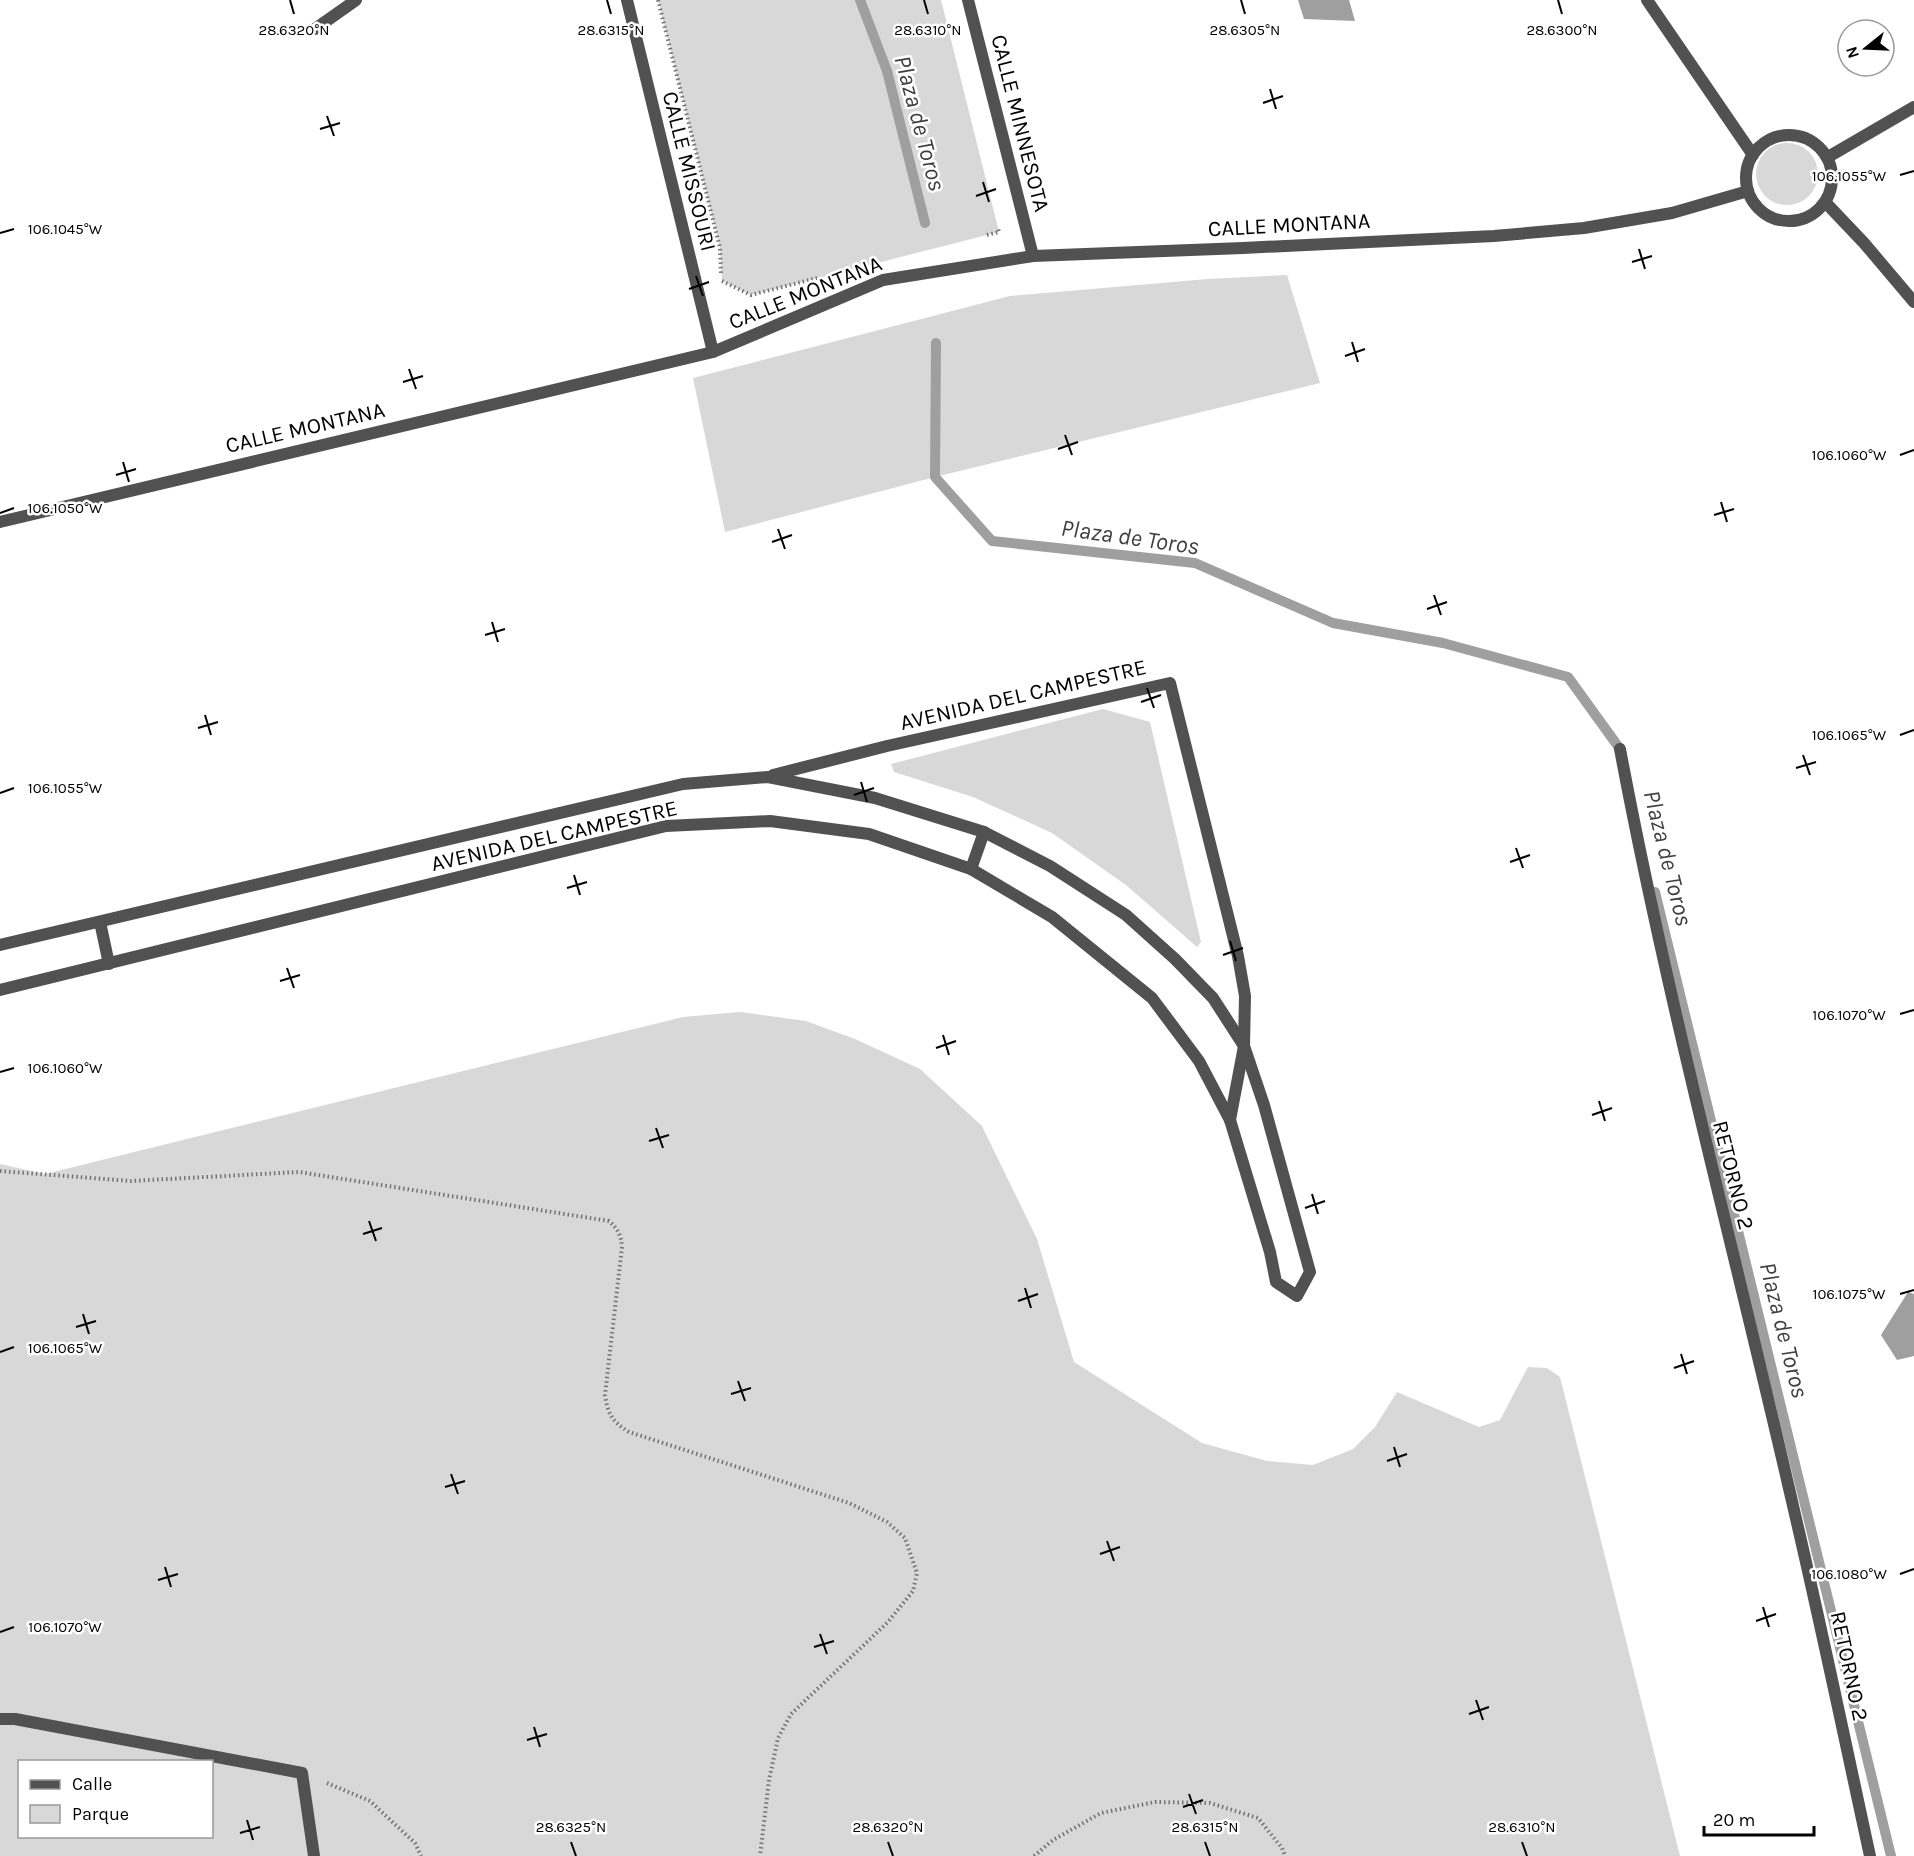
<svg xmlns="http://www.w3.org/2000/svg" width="1914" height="1856" viewBox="0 0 1914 1856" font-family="Karla,sans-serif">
  <rect width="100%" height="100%" fill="#fff"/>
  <g fill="#d8d8d8" fill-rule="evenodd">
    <polygon points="658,0 941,0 999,232 751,295 722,281 720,248"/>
    <circle cx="1787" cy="174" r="31"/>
    <polygon points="1287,275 1320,383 935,477 725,532 693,378 1010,296 1208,279"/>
    <polygon points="1103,709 1150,722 1201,942 1197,947 1126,885 1052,833 973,797 894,772 891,764"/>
    <path d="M740,1012L806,1021L855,1039L920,1069L982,1126L1037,1239L1074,1362L1202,1443L1267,1461L1313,1465L1353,1449L1375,1427L1397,1392L1479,1427L1500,1420L1528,1367L1547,1368L1560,1377L1680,1856H0V1164L45,1174L683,1017ZM20,1762H212V1836H20Z"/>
  </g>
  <g fill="#9f9f9f">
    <polygon points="1298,0 1349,0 1355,21 1304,19"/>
    <polygon points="1908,1292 1914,1294 1914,1356 1897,1360 1881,1335"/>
  </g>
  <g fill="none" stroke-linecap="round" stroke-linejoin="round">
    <g stroke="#9f9f9f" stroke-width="10">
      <polyline points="860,0 887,71 925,223"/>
      <polyline points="936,343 935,477 992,541 1195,563 1333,623 1443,643 1568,677 1620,749 1622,757"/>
      <polyline points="1655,892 1891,1856"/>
    </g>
    <g stroke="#737373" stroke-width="4" stroke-dasharray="1.5 3" stroke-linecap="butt">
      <polyline points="658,0 720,248 721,273"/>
      <polyline points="987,235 999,232 998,228"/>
      <polyline points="722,281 751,295 817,278"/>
      <path d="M0,1171L131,1181L299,1172L609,1221C618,1229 621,1235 622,1247L605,1395C608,1415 612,1421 629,1432L849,1503L887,1522L905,1538L917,1573L913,1591L888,1622L791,1714L778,1738L769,1780L760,1856"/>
      <polyline points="327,1783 370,1801 415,1843 421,1856"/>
      <polyline points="1034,1856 1053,1840 1101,1813 1155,1802 1210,1803 1258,1818 1282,1848 1285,1856"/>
    </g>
    <polyline stroke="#515151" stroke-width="12" points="0,1719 15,1719 302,1773 314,1856"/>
    <g stroke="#515151" stroke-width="12">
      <polyline points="627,0 713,352"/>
      <polyline points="968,0 1033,256"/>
      <polyline points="1647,0 1753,155"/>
      <polyline points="315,29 356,0"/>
      <circle cx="1789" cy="178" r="43"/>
      <polyline points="1828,157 1914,107"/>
      <polyline points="1826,203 1864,243 1914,302"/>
      <polyline points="0,522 713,352 883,280 1033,256 1243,248 1494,236 1584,228 1672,213 1748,191"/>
      <path d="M1620,749C1668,1005 1736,1256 1794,1510C1821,1625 1845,1741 1870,1856"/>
      <polyline points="773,775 887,746 1170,683 1238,956 1245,996 1244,1046 1230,1120"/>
      <polyline points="971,869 984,832"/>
      <polyline points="100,922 109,964"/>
      <polyline points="0,945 683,784 768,777 875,798 984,832 1050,866 1126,915 1175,959 1213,998 1244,1046 1264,1105 1310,1272 1297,1296 1276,1282 1270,1252 1230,1120 1199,1061 1152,998 1052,917 971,869 869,834 770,821 666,826 0,990"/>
    </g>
  </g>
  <path fill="none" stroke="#000" stroke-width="2" d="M290,0L294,14M607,0L611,14M924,0L928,14M1241,0L1245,14M1558,0L1562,14M1270,89L1276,109M1263,103L1283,96M327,116L334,136M320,129L340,123M1900,175L1914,171M983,182L989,202M976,196L996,189M0,233L14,229M1639,249L1645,269M1632,262L1652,256M696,276L703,296M689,289L709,282M1352,342L1358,362M1345,356L1365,349M409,369L416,389M403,382L423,376M1065,435L1072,455M1058,449L1078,442M1900,455L1914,450M123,462L129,482M116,475L136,469M1721,502L1727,522M0,513L14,508M1714,515L1734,509M778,529L785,549M772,542L792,535M1434,595L1441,615M1427,609L1447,602M492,622L498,642M485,635L505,629M1147,688L1154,708M1141,702L1161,695M205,715L211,735M198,728L218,722M1900,735L1914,730M1803,755L1810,775M1796,768L1816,762M861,782L867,802M0,793L14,788M854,795L874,788M1516,848L1523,868M1510,862L1530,855M574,875L580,895M567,888L587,882M1230,941L1236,961M1223,955L1243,948M287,968L294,988M280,981L300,975M1900,1014L1914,1010M943,1035L949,1055M936,1048L956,1041M0,1072L14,1068M1599,1101L1605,1121M1592,1115L1612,1108M656,1128L663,1148M649,1141L669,1135M1312,1194L1318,1214M1305,1208L1325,1201M369,1221L376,1241M363,1234L382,1228M1025,1288L1031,1308M1900,1294L1914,1290M1018,1301L1038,1294M83,1314L89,1334M76,1327L96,1321M0,1352L14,1347M1681,1354L1687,1374M1674,1368L1694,1361M738,1381L745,1401M731,1394L751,1388M1394,1447L1400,1467M1387,1461L1407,1454M451,1474L458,1494M445,1487L465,1481M1107,1541L1114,1561M1100,1554L1120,1547M165,1567L171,1587M1900,1574L1914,1569M158,1580L178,1574M1763,1607L1769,1627M1756,1621L1776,1614M0,1632L14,1627M820,1634L827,1654M814,1647L834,1641M1476,1700L1483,1720M1469,1714L1489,1707M534,1727L540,1747M527,1740L547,1734M1189,1794L1196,1814M1183,1807L1203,1800M247,1820L253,1840M240,1833L260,1827M571,1842L576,1856M888,1842L893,1856M1205,1842L1210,1856M1522,1842L1527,1856"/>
  <g text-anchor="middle" stroke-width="5" stroke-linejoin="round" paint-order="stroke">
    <g font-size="22" fill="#000" stroke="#fff">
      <text transform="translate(1021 123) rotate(76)" y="8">CALLE MINNESOTA</text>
      <text transform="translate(690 171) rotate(76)" y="8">CALLE MISSOURI</text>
      <text transform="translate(1289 224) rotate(-3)" y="8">CALLE MONTANA</text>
      <text transform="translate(805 292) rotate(-22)" y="8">CALLE MONTANA</text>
      <text transform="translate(305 427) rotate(-13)" y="8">CALLE MONTANA</text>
      <text transform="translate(1023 694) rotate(-13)" y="8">AVENIDA DEL CAMPESTRE</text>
      <text transform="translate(554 835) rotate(-13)" y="8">AVENIDA DEL CAMPESTRE</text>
      <text transform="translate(1734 1175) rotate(76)" y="8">RETORNO 2</text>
      <text transform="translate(1850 1666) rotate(78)" y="8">RETORNO 2</text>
    </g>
    <g font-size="24" font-style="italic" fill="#404040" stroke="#fff">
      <text transform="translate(920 123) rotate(75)" y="8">Plaza de Toros</text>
      <text transform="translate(1130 537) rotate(8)" y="8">Plaza de Toros</text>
      <text transform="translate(1668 858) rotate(76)" y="8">Plaza de Toros</text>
      <text transform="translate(1784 1330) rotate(76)" y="8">Plaza de Toros</text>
    </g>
  </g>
  <g font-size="15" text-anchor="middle" fill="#000" stroke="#fff" stroke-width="5" stroke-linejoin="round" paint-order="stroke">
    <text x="294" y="35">28.6320°N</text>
    <text x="611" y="35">28.6315°N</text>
    <text x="928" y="35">28.6310°N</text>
    <text x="1245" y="35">28.6305°N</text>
    <text x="1562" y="35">28.6300°N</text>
    <text x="1849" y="181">106.1055°W</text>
    <text x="65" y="234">106.1045°W</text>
    <text x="1849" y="460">106.1060°W</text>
    <text x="65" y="513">106.1050°W</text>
    <text x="1849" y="740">106.1065°W</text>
    <text x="65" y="793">106.1055°W</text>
    <text x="1849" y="1020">106.1070°W</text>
    <text x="65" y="1073">106.1060°W</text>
    <text x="1849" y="1299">106.1075°W</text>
    <text x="65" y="1353">106.1065°W</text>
    <text x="1849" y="1579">106.1080°W</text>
    <text x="65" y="1632">106.1070°W</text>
    <text x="571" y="1832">28.6325°N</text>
    <text x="888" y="1832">28.6320°N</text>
    <text x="1205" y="1832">28.6315°N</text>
    <text x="1522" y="1832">28.6310°N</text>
  </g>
  <rect x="18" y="1760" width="195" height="78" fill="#ffffff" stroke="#999999" stroke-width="1.5"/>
  <rect x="30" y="1780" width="30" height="9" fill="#515151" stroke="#999999" stroke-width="1.5"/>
  <text x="72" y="1790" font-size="18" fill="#000000">Calle</text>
  <rect x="30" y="1805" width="30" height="18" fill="#d8d8d8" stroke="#999999" stroke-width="1.5"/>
  <text x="72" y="1820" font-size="18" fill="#000000">Parque</text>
  <g transform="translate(1866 48) rotate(252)"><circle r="28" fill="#ffffff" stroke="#999999" stroke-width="1.5"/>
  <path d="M0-4.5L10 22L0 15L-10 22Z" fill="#000000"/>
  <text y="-9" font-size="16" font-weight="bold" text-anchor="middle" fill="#000000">N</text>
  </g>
  <path d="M1704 1826v9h110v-9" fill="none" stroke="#000000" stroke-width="3"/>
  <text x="1713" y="1826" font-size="18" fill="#000000" stroke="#ffffff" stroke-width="4.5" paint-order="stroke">20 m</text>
</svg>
